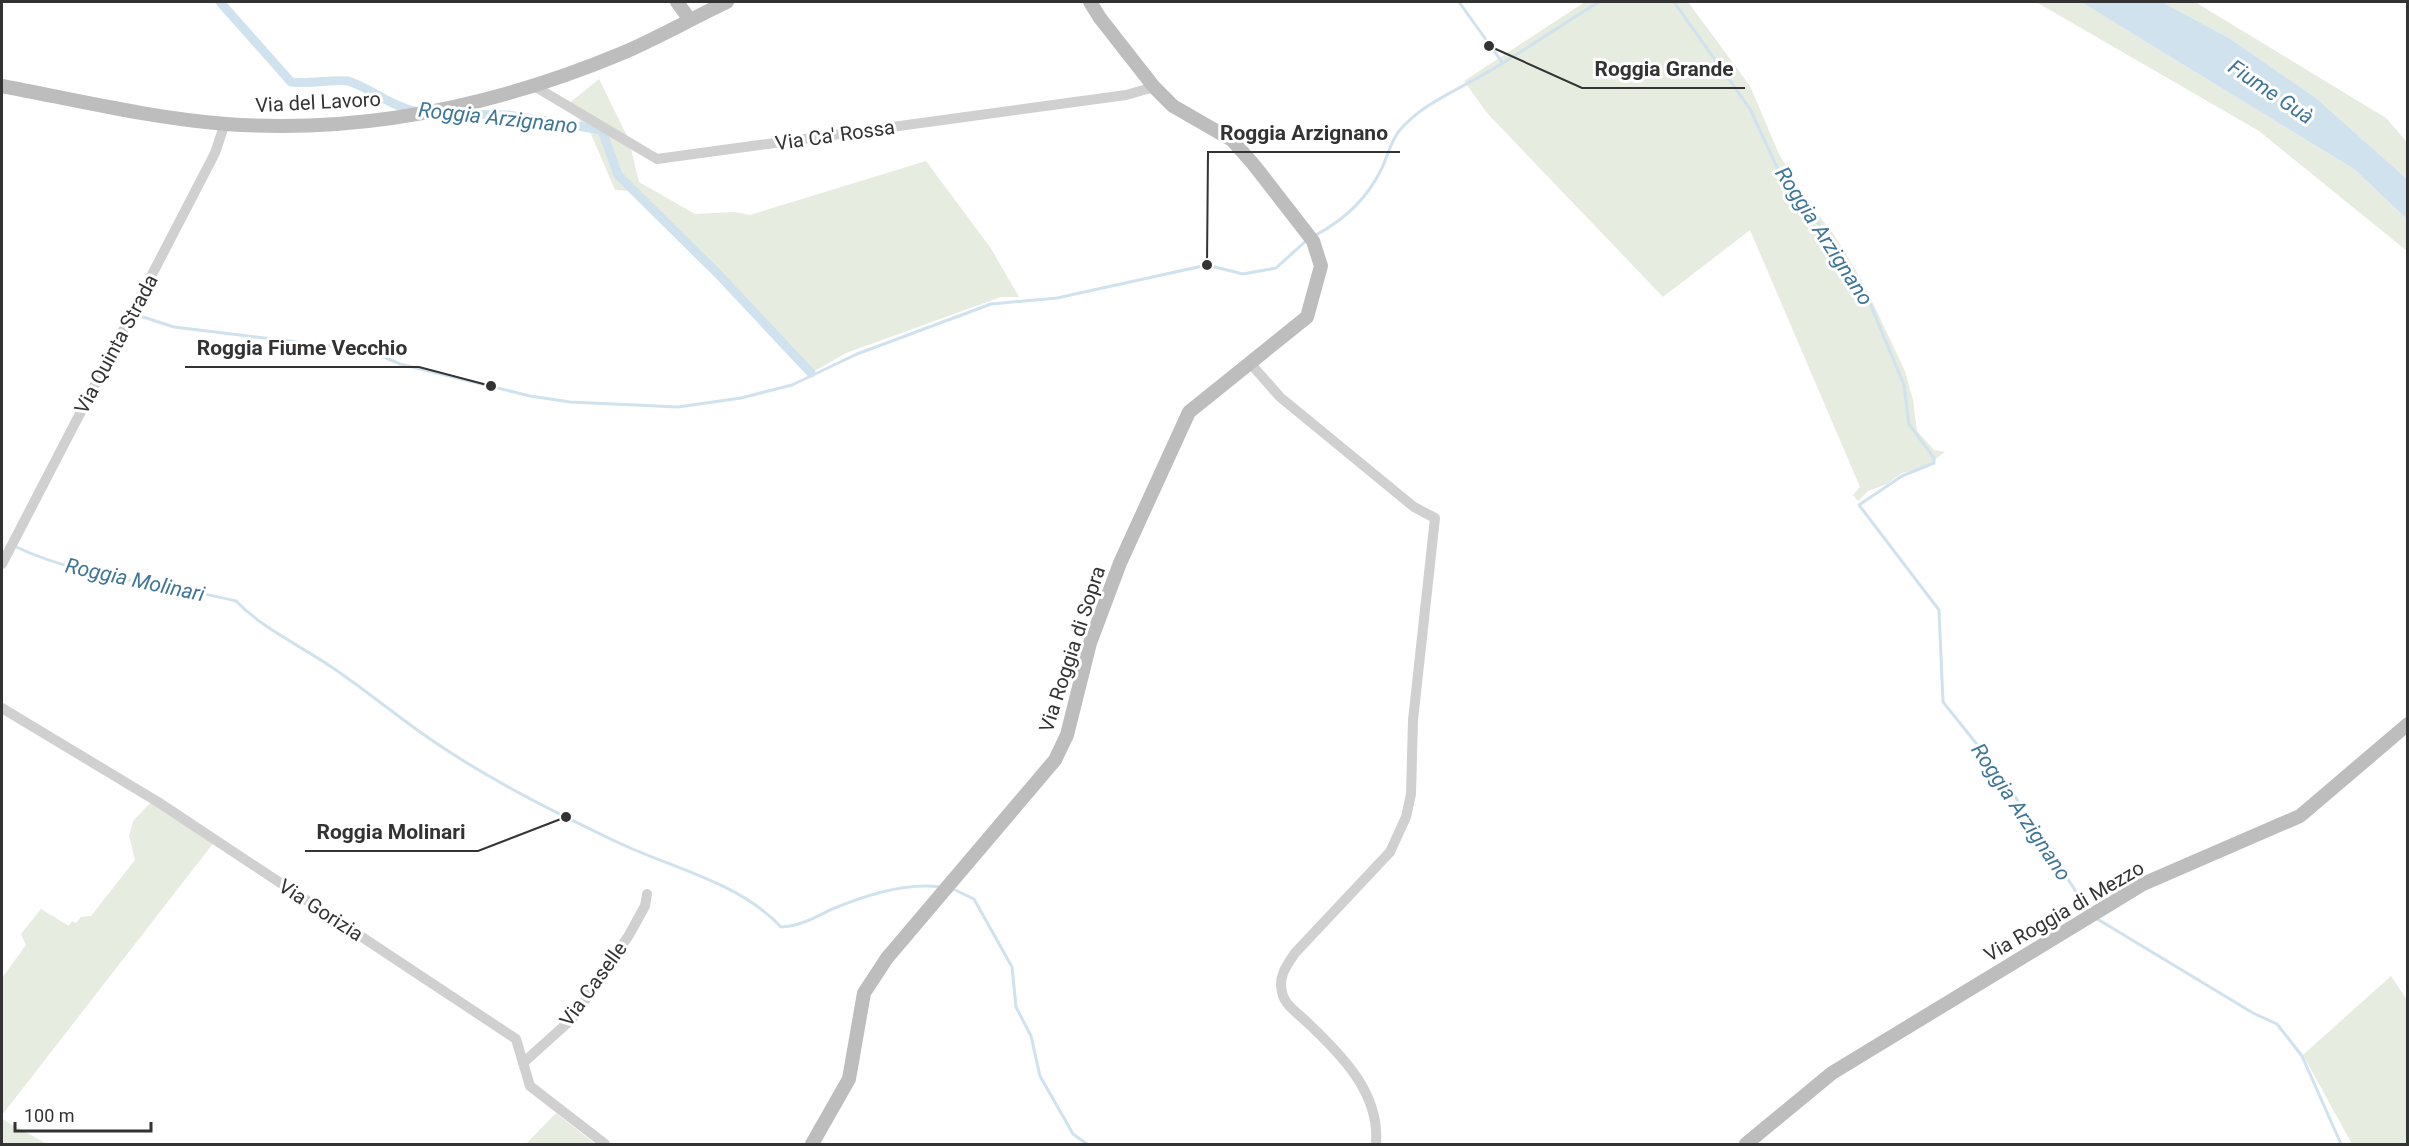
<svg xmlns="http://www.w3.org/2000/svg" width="2409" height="1146" viewBox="0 0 2409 1146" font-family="Roboto,sans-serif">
  <rect width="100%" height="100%" fill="#fff"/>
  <g fill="#e6ecdf">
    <polygon points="1585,2 1688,2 1750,86 1779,154 1800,191 1834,235 1863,282 1905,371 1913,400 1917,431 1934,450 1945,452 1924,468 1902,473 1887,484 1868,491 1858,501 1853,495 1860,487 1750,230 1663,297 1487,113 1464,81"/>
    <polygon points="2036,2 2081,2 2354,169 2407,219 2407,251 2259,131"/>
    <polygon points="2162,2 2195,2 2386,118 2407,142 2407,179 2316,98 2229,38"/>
    <polygon points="599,79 629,140 639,182 695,214 734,212 750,215 926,161 990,247 1019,297 1001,297 846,353 808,375 757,314 631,191 615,190 591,134 567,105"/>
    <polygon points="152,801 215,841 2,1115 2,978 26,945 21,934 41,909 69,926 72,921 76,923 81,917 91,916 135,860 129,836 133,821"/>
    <polygon points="2391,976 2407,1000 2407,1144 2352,1144 2303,1055"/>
    <polygon points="556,1113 594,1143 593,1144 526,1144"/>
    <polygon points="2,1119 47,1144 2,1144"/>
  </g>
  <polygon fill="#cfe2ee" points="2081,2 2162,2 2229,38 2316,98 2407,179 2407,219 2354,169"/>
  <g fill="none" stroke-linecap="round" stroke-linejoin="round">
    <g stroke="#cfe2ee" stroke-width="3">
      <polyline points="1459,2 1502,62"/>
      <polyline points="1674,2 1750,109 1783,180 1816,220 1864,289 1904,385 1909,424 1934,458 1934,463 1902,476 1859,505 1939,610 1943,702 2000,773 2089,912"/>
      <path d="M1316,235C1345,219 1367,199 1382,168C1387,157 1391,141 1399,131C1420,106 1451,93 1479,77C1520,54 1559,26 1599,2"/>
      <polyline points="143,317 174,327 370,351 400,364 530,396 570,402 678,407 741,398 792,385 857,354 991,304 1057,298 1207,265 1243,274 1276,268 1307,240"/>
      <path d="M14,546C83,579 162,583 236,601C263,629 301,646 333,668C367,691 399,718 433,741C490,780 554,812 617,842C671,868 739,882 781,927C800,926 814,918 830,910C863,896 905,882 940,887"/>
      <polyline points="953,889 974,899 1012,967 1016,1007 1031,1036 1040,1076 1073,1134 1087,1144"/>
      <polyline points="2094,917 2253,1013 2277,1024 2302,1056 2341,1144"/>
    </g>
    <g stroke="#cfe2ee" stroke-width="9">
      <path d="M220,2L291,82C306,84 339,79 348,81C371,88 390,106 414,111"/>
      <polyline points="439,114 508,115 602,130 618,175 719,275 811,373"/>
    </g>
    <g stroke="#d0d0d0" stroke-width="10">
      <polyline points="534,86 657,159 1126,95 1154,87"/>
      <path d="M1250,363L1280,397L1414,507L1435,518L1413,720L1411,794L1406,817L1390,852L1295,953C1287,965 1278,976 1282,992C1284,1005 1299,1014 1308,1023C1343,1057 1380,1093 1376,1144"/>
      <polyline points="2,564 215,153 225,123"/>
      <polyline points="2,708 158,802 516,1039 530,1086 605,1144"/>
      <polyline points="523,1063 573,1018 629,935 645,906 647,894"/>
    </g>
    <g stroke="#bdbdbd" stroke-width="14">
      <polyline points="677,2 690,20"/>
      <path d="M2,86C76,100 150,118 226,124C363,134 499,105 625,52C659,37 693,18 727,2"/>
      <polyline points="812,1144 849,1079 864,993 887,958 1055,760 1067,735 1090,643 1120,563 1189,412 1307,317 1321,266 1313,241 1254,165 1232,140 1173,106 1154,87 1100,18 1090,2"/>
      <polyline points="1746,1144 1832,1073 2143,884 2300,816 2408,724"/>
    </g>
  </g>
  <g text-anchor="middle" stroke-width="6" stroke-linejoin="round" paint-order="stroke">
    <g font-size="20" fill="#333" stroke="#fff">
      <text transform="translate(318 102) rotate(-3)" y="7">Via del Lavoro</text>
      <text transform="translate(835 135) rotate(-8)" y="7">Via Ca' Rossa</text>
      <text transform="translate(116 344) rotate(-62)" y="7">Via Quinta Strada</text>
      <text transform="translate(1072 649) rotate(-72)" y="7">Via Roggia di Sopra</text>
      <text transform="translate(321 910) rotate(33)" y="7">Via Gorizia</text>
      <text transform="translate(2064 911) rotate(-30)" y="7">Via Roggia di Mezzo</text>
      <text transform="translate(593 984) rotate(-54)" y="7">Via Caselle</text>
    </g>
    <g font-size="21" font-style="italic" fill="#3f7597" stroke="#fff">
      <text transform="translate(2271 92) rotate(34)" y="7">Fiume Guà</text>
      <text transform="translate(498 118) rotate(6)" y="7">Roggia Arzignano</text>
      <text transform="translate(1824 236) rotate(57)" y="7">Roggia Arzignano</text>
      <text transform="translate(135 580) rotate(12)" y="7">Roggia Molinari</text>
      <text transform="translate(2021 812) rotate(56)" y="7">Roggia Arzignano</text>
    </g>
  </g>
  <path fill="none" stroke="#333" stroke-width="2" d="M1489 46L1582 88H1745M1207 265L1208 152H1400M491 386L419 367H185M566 817L478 851H305"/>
  <g fill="#333" stroke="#fff" stroke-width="2">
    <circle cx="1489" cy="46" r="6"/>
    <circle cx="1207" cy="265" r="6"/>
    <circle cx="491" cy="386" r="6"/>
    <circle cx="566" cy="817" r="6"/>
  </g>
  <g font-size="21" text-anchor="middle" font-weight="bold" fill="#333" stroke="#fff" stroke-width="6" stroke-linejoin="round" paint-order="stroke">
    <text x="1664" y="76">Roggia Grande</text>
    <text x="1304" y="140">Roggia Arzignano</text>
    <text x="302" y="355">Roggia Fiume Vecchio</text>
    <text x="391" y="839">Roggia Molinari</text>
  </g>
  <rect width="2409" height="1146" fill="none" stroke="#333333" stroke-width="6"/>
  <path d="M15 1122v9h136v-9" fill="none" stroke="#333333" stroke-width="3"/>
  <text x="24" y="1122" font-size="18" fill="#333333" stroke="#ffffff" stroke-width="4.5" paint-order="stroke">100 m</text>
</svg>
